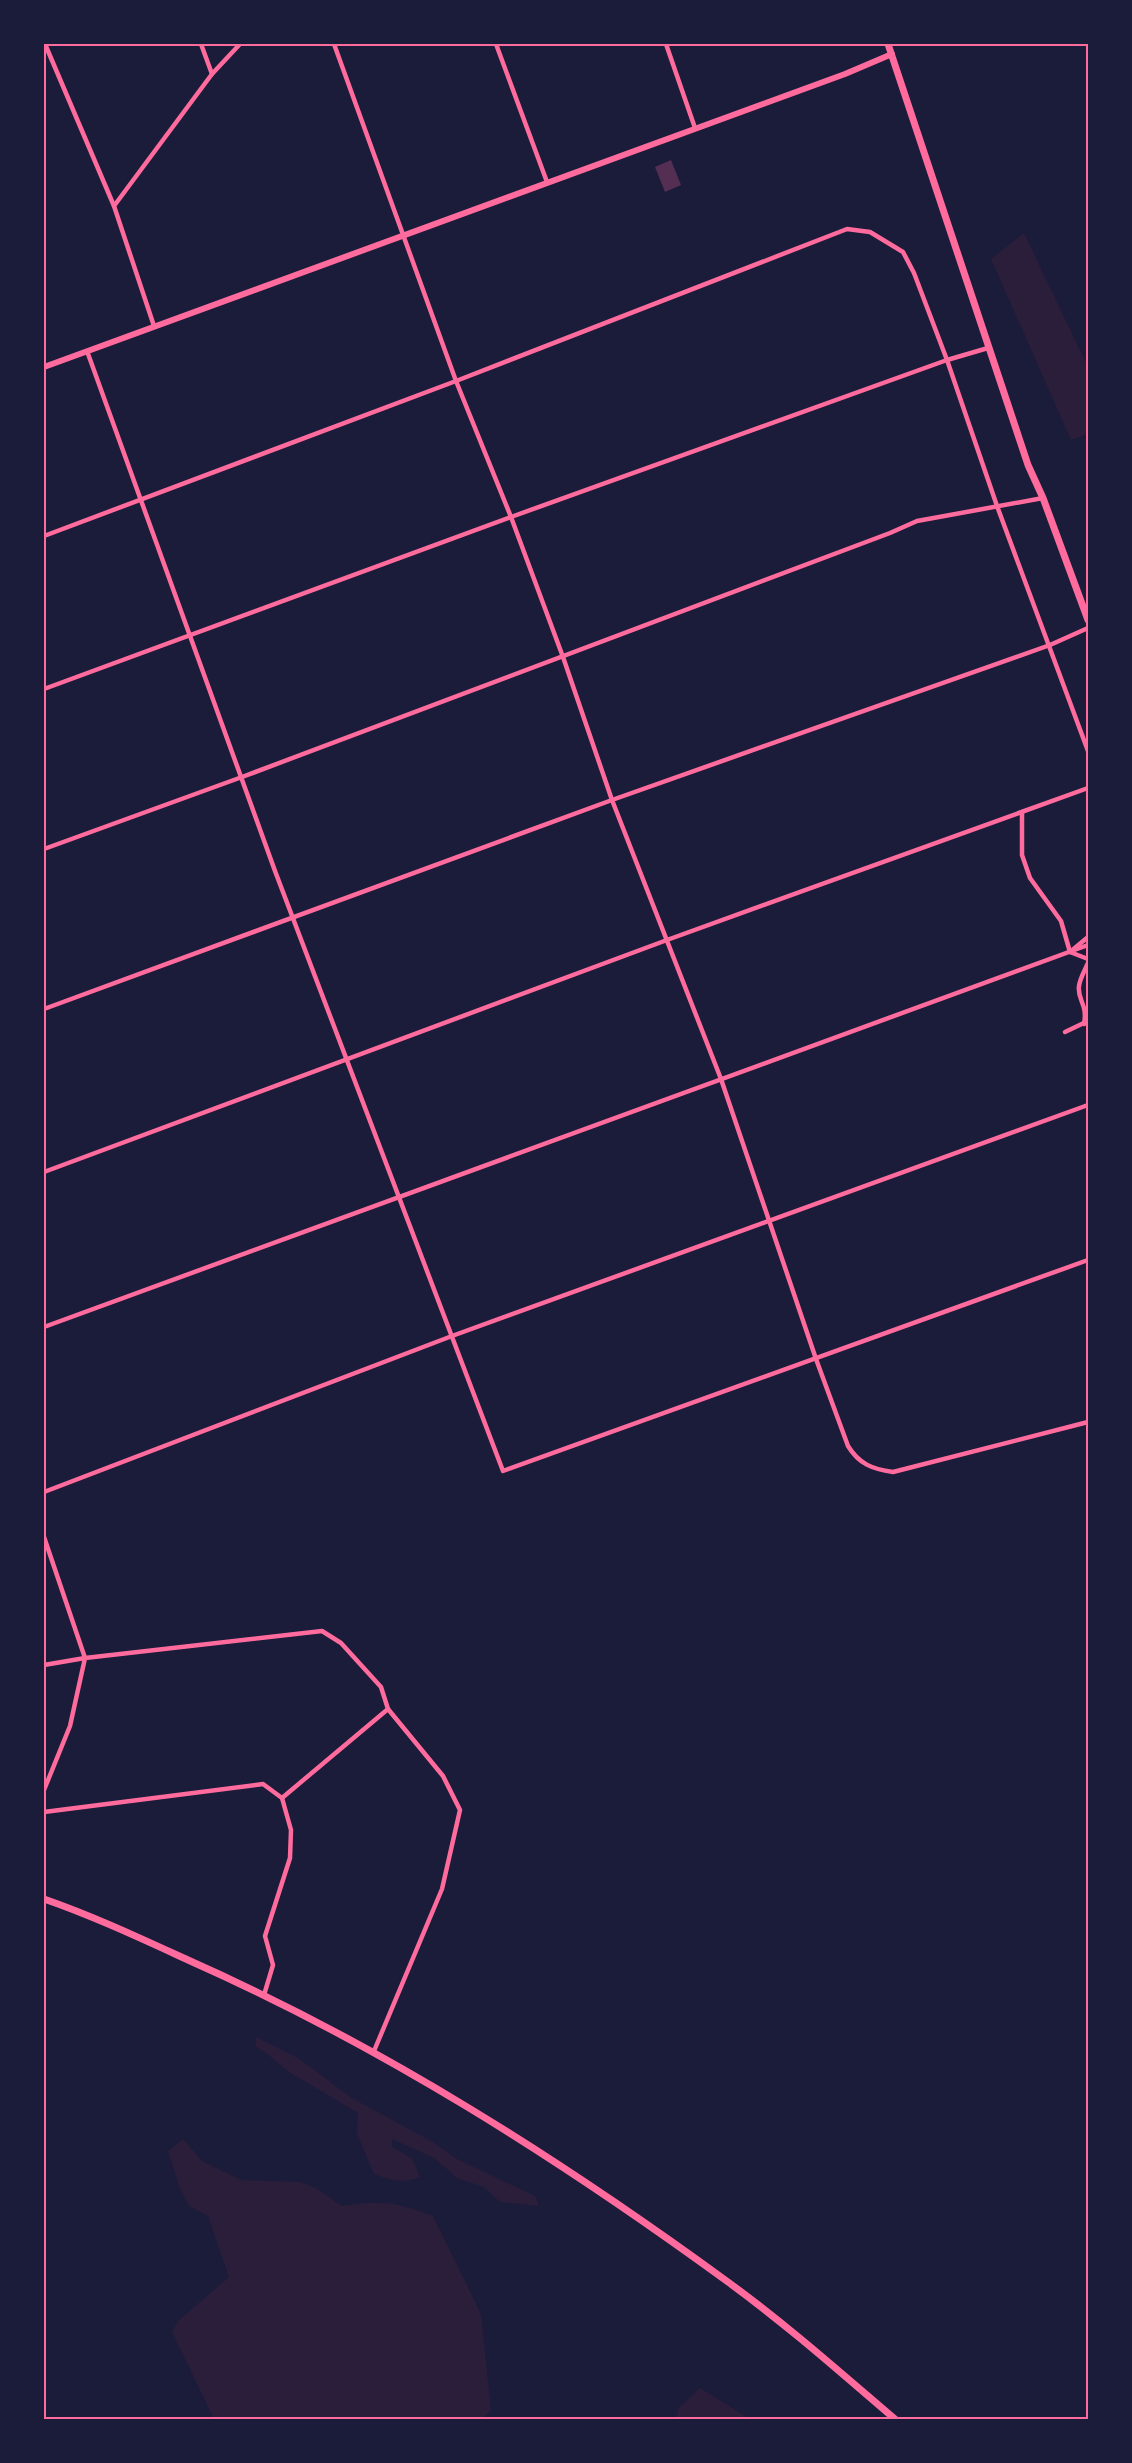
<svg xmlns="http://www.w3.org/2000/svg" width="1132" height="2463" viewBox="0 0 1132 2463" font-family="'Fira Sans',sans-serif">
  <rect width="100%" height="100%" fill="#1b1b3a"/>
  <g fill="#2a1e3b">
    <polygon points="1024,233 1088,367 1088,434 1071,440 991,259"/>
    <path d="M256,2037L298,2058L352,2098L433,2142L457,2159L535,2196L539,2206L500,2202L484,2187L457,2178L434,2158L392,2139V2147L412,2158L420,2177C403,2184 390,2180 374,2174L357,2134L358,2113L289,2072L266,2053L256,2047Z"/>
    <path d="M183,2139L202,2161L241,2180L300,2182L316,2188L342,2206C382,2200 395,2202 433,2216L481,2314L491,2410L481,2420L214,2419L172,2332L178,2321L229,2277L208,2216L189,2206L179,2186L168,2151Z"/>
    <polygon points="700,2388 750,2419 676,2419 679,2408"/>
  </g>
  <polygon fill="#542f53" points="671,160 681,185 665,192 655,167"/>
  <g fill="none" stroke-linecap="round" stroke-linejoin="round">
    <g stroke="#ff6b9d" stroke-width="4.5">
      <polyline points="45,44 114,206"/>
      <polyline points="201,44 212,74"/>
      <path d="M334,44L456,381L511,517L563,657L612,800L721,1079L816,1359L848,1446C859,1464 872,1469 893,1472L1088,1422"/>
      <polyline points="496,44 547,182"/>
      <polyline points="666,44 695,128"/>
      <polyline points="154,326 114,206 212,74 240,44"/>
      <polyline points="87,351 275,871 503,1471 1088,1260"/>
      <polyline points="44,536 456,381 847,229 870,232 903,252 914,273 947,360 997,506 1088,751"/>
      <polyline points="44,689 511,517 947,360 988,348"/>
      <polyline points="1022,812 1022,855 1030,878 1061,921 1070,952"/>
      <polyline points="44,849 242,777 890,533 917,521 1043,498"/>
      <polyline points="1088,937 1070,952 1088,959"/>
      <polyline points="44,1009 612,800 1050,645 1088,628"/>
      <path d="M1084,1024C1088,1004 1077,1000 1079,986C1080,978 1085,970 1088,963"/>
      <polyline points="1065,1032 1088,1021"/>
      <polyline points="44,1172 667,940 1088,788"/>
      <polyline points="44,1327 1088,945"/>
      <polyline points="44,1492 452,1336 1088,1105"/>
      <polyline points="44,1537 85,1658 70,1726 44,1790"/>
      <polyline points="44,1665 85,1658 322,1631 341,1643 381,1687 388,1709 282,1798"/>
      <polyline points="44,1812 263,1784 282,1798 291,1830 290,1858 265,1936 273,1965 264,1995"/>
      <polyline points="374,2051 442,1889 460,1810 443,1776 388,1709"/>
    </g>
    <polyline stroke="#ff6b9d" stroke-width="6" points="44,367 845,74 892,54"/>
    <g stroke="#ff6b9d" stroke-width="7">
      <polyline points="888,44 1028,465 1043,498 1088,620"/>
      <path d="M44,1899C93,1916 140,1938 188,1960C380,2045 558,2158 728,2282C787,2325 841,2373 896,2420"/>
    </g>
  </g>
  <rect width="1132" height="2463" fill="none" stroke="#1b1b3a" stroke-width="90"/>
  <rect x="45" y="45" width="1042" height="2373" fill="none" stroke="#ff6b9d" stroke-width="2"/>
</svg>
